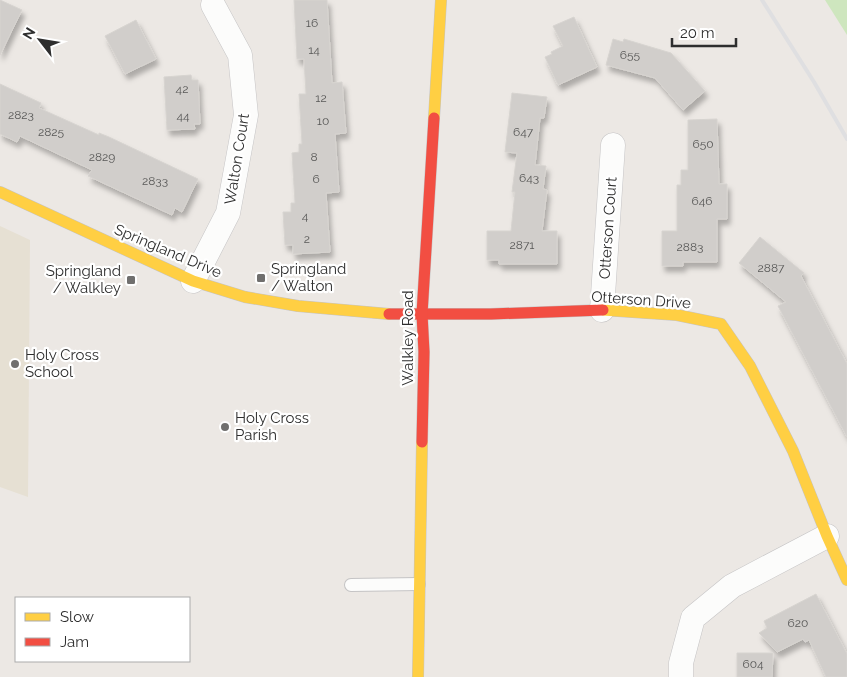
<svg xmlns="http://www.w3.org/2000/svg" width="847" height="677" viewBox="0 0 847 677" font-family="Raleway,sans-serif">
  <defs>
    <filter id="shadow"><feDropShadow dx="3" dy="5.5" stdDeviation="2.5" flood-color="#0004"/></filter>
  </defs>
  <rect width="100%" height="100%" fill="#ece8e4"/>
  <polygon fill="#e6e0d3" points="0,226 30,240 28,497 0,487"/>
  <polygon fill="#cee6be" points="825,0 847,0 847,35"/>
  <g fill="#d1cecb" stroke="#d7d4d0" filter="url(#shadow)">
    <polygon points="0,0 22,10 0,55"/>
    <polygon points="294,0 327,0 332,83 342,82 346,133 335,134 339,192 326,193 330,252 293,254 293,245 285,245 283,212 291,212 291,203 295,203 292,153 299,152 299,144 302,144 299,94 306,94 304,59 297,59"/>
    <polygon points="574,17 597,67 558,85 545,57 552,54 551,52 563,46 553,26"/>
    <polygon points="136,20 156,59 125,74 105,36"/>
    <polygon points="613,39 623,42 624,39 671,53 705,91 683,110 655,78 606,65"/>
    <polygon points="191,75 192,80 198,80 200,124 194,124 195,129 167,130 164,77"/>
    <polygon points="0,84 41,103 39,108 99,135 99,133 109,137 198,179 182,212 175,208 172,215 88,176 92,170 20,136 17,142 0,134"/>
    <polygon points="512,93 547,97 544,118 540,118 535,165 546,166 543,189 547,190 542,231 557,231 557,264 499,264 499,260 487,260 487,231 511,231 515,192 512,192 517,153 505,152"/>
    <polygon points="717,119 719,184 727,184 727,219 717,219 717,262 683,262 683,266 662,266 662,231 677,231 677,185 681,185 681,170 688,170 688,120"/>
    <polygon points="760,237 804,273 801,276 847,364 847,437 778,306 786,302 739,263"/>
    <polygon points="816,594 847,654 847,677 826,677 809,640 805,642 803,639 777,652 759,633 767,628 764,621"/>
    <polygon points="737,653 773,653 772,677 737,677"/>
  </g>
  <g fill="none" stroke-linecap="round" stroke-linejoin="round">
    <g stroke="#c5c4c5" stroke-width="14">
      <polyline id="lane" points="351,585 419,584"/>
    </g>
    <g stroke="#c5c4c5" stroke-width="25">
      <g id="street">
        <polyline points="193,281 228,213 246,115 240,55 213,5"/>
        <polyline points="602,310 613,145"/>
        <polyline points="681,677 681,663 693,618 732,586 827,536"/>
      </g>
    </g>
    <g stroke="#c5c4c5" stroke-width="12">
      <g id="slow">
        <polyline points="434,118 441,0"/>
        <polyline points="0,192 193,281 245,297 298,306 389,314"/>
        <polyline points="603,310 677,315 721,324 750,366 793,451 827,536 847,580"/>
        <polyline points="418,677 422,442"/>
      </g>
    </g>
    <g stroke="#c5c4c5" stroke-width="12">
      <g id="jam">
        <polyline points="389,314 491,314 603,310"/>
        <polyline points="422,442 424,352 422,314 434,118"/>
      </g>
    </g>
    <use href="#lane" stroke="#fcfcfb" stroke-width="12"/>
    <use href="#street" stroke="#fcfcfb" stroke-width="24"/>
    <use href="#slow" stroke="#ffcf43" stroke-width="11"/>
    <use href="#jam" stroke="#f24e42" stroke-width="11"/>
    <polyline stroke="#dfdfe1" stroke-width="4" points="762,0 814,82 847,139"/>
  </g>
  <g fill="#706f6e" stroke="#fff" stroke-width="2">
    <rect x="256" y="273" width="10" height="10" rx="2.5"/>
    <rect x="126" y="275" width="10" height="10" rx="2.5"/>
    <circle cx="15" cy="364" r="5"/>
    <circle cx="225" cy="427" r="5"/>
  </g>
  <g text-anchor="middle" stroke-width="4.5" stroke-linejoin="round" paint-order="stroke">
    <g font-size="12" fill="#585857">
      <text x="312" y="27">16</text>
      <text x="314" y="54">14</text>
      <text x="630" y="59">655</text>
      <text x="182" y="93">42</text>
      <text x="321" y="102">12</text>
      <text x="21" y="119">2823</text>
      <text x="183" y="120">44</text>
      <text x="323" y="125">10</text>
      <text x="51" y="136">2825</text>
      <text x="523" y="136">647</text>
      <text x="703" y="148">650</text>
      <text x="102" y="161">2829</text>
      <text x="314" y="161">8</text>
      <text x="529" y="182">643</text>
      <text x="316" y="183">6</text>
      <text x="155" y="185">2833</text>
      <text x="702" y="205">646</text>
      <text x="305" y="220">4</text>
      <text x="307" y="243">2</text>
      <text x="522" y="249">2871</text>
      <text x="690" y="251">2883</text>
      <text x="771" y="272">2887</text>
      <text x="798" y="627">620</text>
      <text x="753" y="668">604</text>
    </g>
    <g font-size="15" fill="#2e2e2e" stroke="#fff">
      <text transform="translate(237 159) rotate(-81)" y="5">Walton Court</text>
      <text transform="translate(608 228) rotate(-86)" y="5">Otterson Court</text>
      <text transform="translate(168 251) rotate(23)" y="5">Springland Drive</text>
      <text transform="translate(641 300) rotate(4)" y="5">Otterson Drive</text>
      <text transform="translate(408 338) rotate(-90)" y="5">Walkley Road</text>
    </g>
    <g font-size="15" fill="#2e2e2e" stroke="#fff" text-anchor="start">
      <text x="271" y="274">Springland<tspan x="271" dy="17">/ Walton</tspan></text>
      <text x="121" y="276" text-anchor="end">Springland<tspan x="121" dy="17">/ Walkley</tspan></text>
      <text x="25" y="360">Holy Cross<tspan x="25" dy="17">School</tspan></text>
      <text x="235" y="423">Holy Cross<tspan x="235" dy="17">Parish</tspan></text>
    </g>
  </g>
  <rect x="15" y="597" width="175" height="65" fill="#ffffff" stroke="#ababab"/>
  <rect x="25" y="613" width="25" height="8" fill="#ffcf43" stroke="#ababab"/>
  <text x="60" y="622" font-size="15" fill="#2e2e2e">Slow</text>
  <rect x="25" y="638" width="25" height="8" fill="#f24e42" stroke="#ababab"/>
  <text x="60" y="647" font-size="15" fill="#2e2e2e">Jam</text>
  <g transform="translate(40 40) rotate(301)" stroke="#ffffff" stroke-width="4" paint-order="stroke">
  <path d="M0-4L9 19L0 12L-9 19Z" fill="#2e2e2e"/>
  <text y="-8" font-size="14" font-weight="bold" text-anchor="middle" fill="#2e2e2e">N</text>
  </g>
  <path d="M672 38v8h64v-8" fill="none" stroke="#2e2e2e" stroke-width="2.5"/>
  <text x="680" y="38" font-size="15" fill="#2e2e2e" stroke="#ffffff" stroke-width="4" paint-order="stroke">20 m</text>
</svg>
